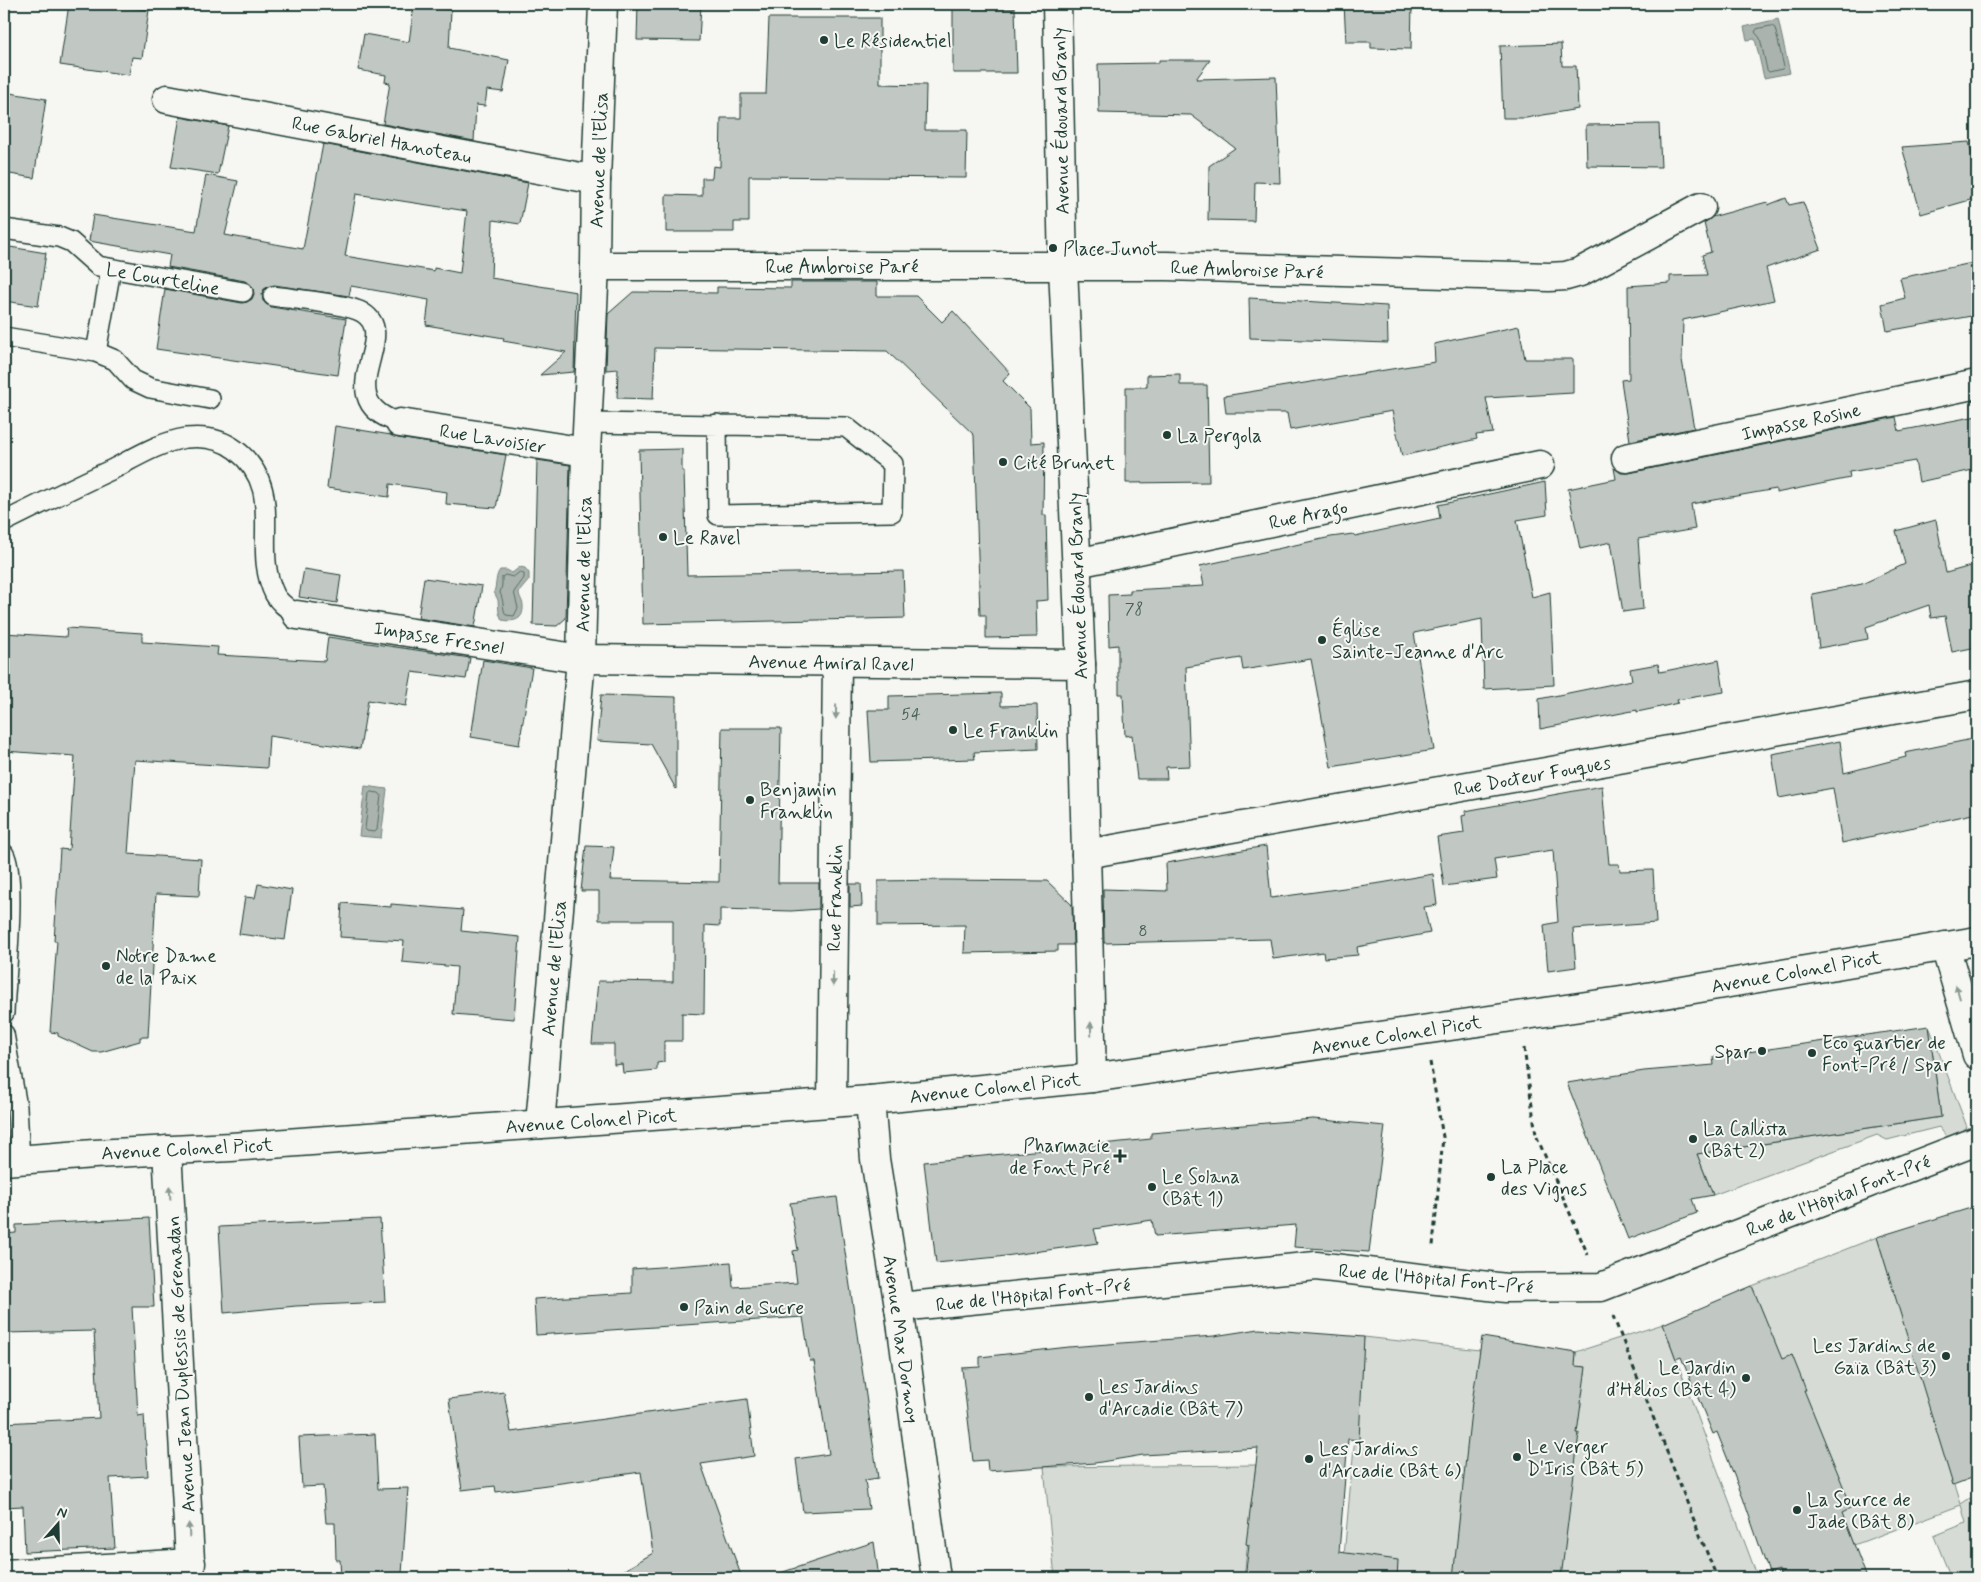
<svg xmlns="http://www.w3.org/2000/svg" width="1981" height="1582" viewBox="0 0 1981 1582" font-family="Mynerve,sans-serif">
  <rect width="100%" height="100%" fill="#f6f6f2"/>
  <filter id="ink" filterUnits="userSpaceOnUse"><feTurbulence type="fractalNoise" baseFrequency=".02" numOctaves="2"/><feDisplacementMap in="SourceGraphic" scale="10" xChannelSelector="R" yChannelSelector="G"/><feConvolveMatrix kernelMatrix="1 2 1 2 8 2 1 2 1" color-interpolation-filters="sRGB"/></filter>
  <g filter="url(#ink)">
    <g fill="#d6dbd6" stroke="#7a8c85">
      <polygon points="1929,1026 1967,1127 1950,1141 1939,1127 1887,1140 1877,1135 1713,1195 1697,1154 1941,1117"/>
      <polygon points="1877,1237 1961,1504 1970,1498 1977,1518 1977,1578 1951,1578 1934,1536 1966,1523 1961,1505 1854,1545 1752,1286"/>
      <polygon points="1663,1324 1758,1578 1551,1578 1576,1352"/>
      <polygon points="1364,1337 1480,1350 1462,1578 1342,1578"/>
      <polygon points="1256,1465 1244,1578 1055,1578 1044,1467"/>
    </g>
    <g fill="#aab3ae" stroke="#72847d">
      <polygon points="1778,19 1790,73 1764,78 1755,39 1747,40 1744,27"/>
      <path d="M520,567L525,568L529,573V580L519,592C519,598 524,602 523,608C523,621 512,622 502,620L499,613L498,600L494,592C497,584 495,576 500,570H507L512,573Z"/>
      <polygon points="365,786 387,789 381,838 359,836"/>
    </g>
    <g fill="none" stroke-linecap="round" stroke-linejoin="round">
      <g stroke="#576c65" stroke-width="1">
        <polygon points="1772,26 1775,28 1784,67 1782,69 1769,72 1767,70 1760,38 1755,32 1757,29"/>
        <path d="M520,572L524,574V578L514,592L518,608L514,616L506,615C502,608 504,600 500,593L502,585V577L505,575L513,577Z"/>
        <polygon points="371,792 379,793 381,795 377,830 375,832 367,831 365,829 369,794"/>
      </g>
    </g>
    <g fill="#c1c8c3" stroke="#1f3d34" fill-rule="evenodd">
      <polygon points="69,4 102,4 149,10 142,58 132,57 129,75 60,65"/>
      <polygon points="638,4 701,4 699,41 637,40"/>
      <polygon points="1344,4 1412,4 1411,49 1371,48 1371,42 1346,42"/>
      <polygon points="414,5 451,10 449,48 509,60 503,92 487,90 485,106 476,105 474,141 383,124 390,83 385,82 386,75 358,70 364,34 409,42"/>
      <polygon points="953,8 1015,8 1017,73 953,73"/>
      <polygon points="769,18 880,18 880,84 926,85 925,130 967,130 966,178 749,176 749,222 734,222 734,232 666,232 666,195 702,196 702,178 712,178 713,166 720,167 721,118 741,118 741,94 766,94"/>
      <polygon points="1561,44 1562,66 1576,66 1578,109 1526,118 1503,118 1500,46"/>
      <polygon points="1159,60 1210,60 1196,79 1276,77 1280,183 1255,182 1254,221 1208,220 1209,166 1235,148 1191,115 1099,113 1098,64 1159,63"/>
      <polygon points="4,92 46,99 34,178 4,173"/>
      <polygon points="180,117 228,126 218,174 171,167"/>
      <polygon points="1659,124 1661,167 1587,166 1586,125"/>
      <polygon points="1969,142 1977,176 1977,198 1921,214 1902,147"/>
      <path d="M323,144L528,183L520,224L493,220L491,278L576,292L574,372L540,375L566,352L503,341L504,338L426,325L429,300L351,286L349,296L274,285L264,289L262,294L263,301L271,307L346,319L338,375L156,349L165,289L242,303L247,302L252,299L254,294L253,288L245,281L168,267L170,255L89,241L93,215L196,231L206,175L238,181L225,235L303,249ZM356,194L467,211L460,273L434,268V271L345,256Z"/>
      <polygon points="1786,198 1789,205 1803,202 1821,249 1766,268 1774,300 1683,320 1682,360 1694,428 1630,441 1621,380 1629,379 1628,286 1670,283 1670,276 1707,275 1702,255 1711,252 1704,223 1712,217 1767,202 1768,205"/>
      <polygon points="4,246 46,253 38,306 4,301"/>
      <polygon points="1977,262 1977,315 1887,331 1882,304 1905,298 1900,278"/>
      <polygon points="791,282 877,282 877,296 916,296 942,322 953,311 1010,373 1003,381 1030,408 1031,443 1044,442 1043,515 1046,515 1048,600 1036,601 1037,637 986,638 986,615 980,615 974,435 887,351 655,348 653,399 617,398 618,369 606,370 608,314 633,292 717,293 717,287 791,288"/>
      <polygon points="1249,298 1387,306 1388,343 1250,338"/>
      <polygon points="1519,326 1525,359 1573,359 1573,393 1486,398 1493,433 1476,435 1477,439 1402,456 1392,411 1290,430 1287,413 1226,413 1224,396 1435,362 1434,344"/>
      <polygon points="1180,374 1180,385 1207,385 1209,482 1126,483 1126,387 1147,387 1147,375"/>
      <polygon points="1977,416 1977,469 1919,482 1915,461 1849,472 1850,478 1776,493 1776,489 1691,504 1695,529 1638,539 1643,609 1623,612 1611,542 1580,549 1568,489 1616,479 1614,468 1621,473 1629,473 1896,417 1899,431"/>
      <polygon points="335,426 391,435 398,438 506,455 496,508 446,504 447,492 390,484 389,497 327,488"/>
      <polygon points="682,449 682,471 684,471 687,575 903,571 905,618 643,624 639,450"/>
      <polygon points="537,460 570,465 566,618 557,626 533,625"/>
      <polygon points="1545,482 1547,515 1517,520 1532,597 1550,592 1554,685 1484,689 1482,619 1414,633 1434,750 1331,767 1311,659 1243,670 1241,658 1186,667 1190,766 1166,767 1167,779 1137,779 1132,735 1125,736 1123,694 1119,694 1119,679 1118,678 1118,645 1109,646 1108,595 1130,594 1130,590 1204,586 1200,566 1331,537 1353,534 1355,536 1440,518 1438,505"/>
      <polygon points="1936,520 1946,573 1971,566 1977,603 1977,647 1952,652 1945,616 1931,618 1929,605 1866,627 1868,639 1819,648 1812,594 1862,584 1905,564 1896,531"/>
      <polygon points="304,569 341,575 337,603 299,597"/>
      <polygon points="424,578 482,586 475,627 418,618"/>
      <polygon points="67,628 142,633 142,642 218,647 217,655 325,661 328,637 470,658 466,679 412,672 406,706 368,700 360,749 269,736 267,768 135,760 128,854 201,859 199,896 156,894 148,1037 140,1037 140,1041 101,1052 93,1052 58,1036 58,1033 50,1032 57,941 54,941 60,849 69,850 75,756 4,751 4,633 66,637"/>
      <polygon points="483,660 532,668 519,745 471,737"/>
      <polygon points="1719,660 1724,692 1677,700 1678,703 1656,708 1637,712 1637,710 1540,729 1539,699 1632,680 1630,669 1658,664 1660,672"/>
      <polygon points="1001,693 1001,706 1037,705 1038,749 974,752 975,759 871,762 868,710 889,710 889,696"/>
      <polygon points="601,695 676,697 676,789 651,744 597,741"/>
      <polygon points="722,728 781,728 778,883 819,883 819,909 791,911 720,909 720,926 705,925 704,1014 682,1013 682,1041 664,1041 664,1062 657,1063 657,1070 623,1073 622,1064 614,1065 614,1044 592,1044 598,981 673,982 673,920 599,920 599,891 581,891 586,846 614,847 610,880 719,882"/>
      <polygon points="1977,738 1977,813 1842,843 1833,788 1779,798 1772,754 1840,741 1844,773 1906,757 1905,753"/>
      <polygon points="1602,786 1609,864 1619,864 1620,871 1653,870 1656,923 1573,929 1576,967 1548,971 1544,925 1558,922 1553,850 1494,859 1497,879 1444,886 1437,837 1464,833 1462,816 1466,815 1465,811"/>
      <polygon points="1266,846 1271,898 1381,883 1433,874 1437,905 1424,907 1430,933 1357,947 1358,955 1324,958 1323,952 1273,959 1270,939 1104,943 1103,889 1167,891 1166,863"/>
      <polygon points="944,880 1047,881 1072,905 1073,945 1058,945 1058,951 964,953 965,925 878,926 878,881"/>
      <polygon points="258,884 292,890 285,940 239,934 245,897 255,898"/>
      <polygon points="850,884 861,884 862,906 850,907"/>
      <polygon points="342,903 391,907 391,904 463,910 461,931 520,937 514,1019 453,1014 457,967 402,962 404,941 340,937"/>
      <polygon points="1929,1026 1941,1117 1697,1154 1713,1195 1692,1199 1697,1213 1628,1239 1567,1083 1644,1071 1714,1065 1713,1057"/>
      <polygon points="1313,1119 1385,1126 1369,1252 1294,1247 1296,1225 1155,1236 1152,1220 1094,1229 1098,1243 998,1257 936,1263 924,1162 1151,1139 1151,1133"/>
      <polygon points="837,1197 878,1478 865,1480 869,1509 803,1512 796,1459 829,1454 814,1361 810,1361 803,1317 536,1335 534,1299 632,1293 632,1269 731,1262 733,1287 797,1283 793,1251 798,1250 790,1203"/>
      <polygon points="1977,1206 1977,1476 1953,1485 1877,1237"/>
      <polygon points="149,1218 154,1307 132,1307 138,1416 144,1415 148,1476 110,1478 115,1548 25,1552 23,1506 4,1507 4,1423 99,1418 94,1331 4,1333 4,1234 16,1233 16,1225"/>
      <polygon points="380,1219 385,1302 296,1306 224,1313 219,1227"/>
      <polygon points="1752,1286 1782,1359 1792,1355 1806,1390 1804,1390 1852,1508 1842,1513 1867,1578 1781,1578 1779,1570 1769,1573 1743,1498 1717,1432 1713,1434 1681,1357 1676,1359 1663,1324"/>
      <polygon points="1259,1329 1364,1337 1359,1440 1348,1439 1339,1552 1398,1560 1397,1578 1245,1578 1249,1545 1246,1544 1258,1448 1143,1455 1095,1463 988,1471 987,1460 973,1461 962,1368 980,1367 980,1357 1069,1347 1214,1336"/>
      <polygon points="1482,1337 1576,1352 1575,1366 1586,1367 1577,1433 1579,1433 1561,1578 1453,1578 1472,1402"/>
      <polygon points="504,1392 511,1432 747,1399 754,1456 701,1464 742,1578 611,1578 653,1553 641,1472 496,1492 495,1486 462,1490 449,1399"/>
      <polygon points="375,1434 378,1489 408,1488 402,1574 341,1578 340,1560 336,1560 335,1523 326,1523 323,1486 302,1487 299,1437"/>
      <polygon points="874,1542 879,1578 781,1578 780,1573"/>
    </g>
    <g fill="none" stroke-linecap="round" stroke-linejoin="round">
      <g stroke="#1f3d34" stroke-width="22">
        <g id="service">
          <polyline points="4,229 59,237 71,242 98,266 243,292"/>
          <path d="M273,296C292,299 351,304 363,313C402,337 325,400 400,423"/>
          <polyline points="4,337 96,352 115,360 133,380 150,388 210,399"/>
          <polyline points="96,352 111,269"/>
          <polyline points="587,423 846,427 893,464 892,512 718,515 717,424"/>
          <path d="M4,522C40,504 76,486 113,469C136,457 160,442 186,438C204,436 222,439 236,450C288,491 250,546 275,595C280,604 289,609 297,615"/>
          <path d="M4,854C17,876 5,981 4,1013"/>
          <polyline points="4,1034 17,1107 20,1160"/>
        </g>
      </g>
      <g stroke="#1f3d34" stroke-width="31">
        <g id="minor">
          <polyline points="1057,4 1063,267 1081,664 1092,1078"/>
          <polyline points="167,99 596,180"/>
          <polyline points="595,266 1167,266 1549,277 1566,276 1580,272 1701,207"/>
          <polyline points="400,423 586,452"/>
          <polyline points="1626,458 1977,384"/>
          <polyline points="1077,563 1540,465"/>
          <polyline points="297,615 581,659 1081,664"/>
          <polyline points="1086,854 1977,695"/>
          <polyline points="1945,946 1977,1055"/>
          <polyline points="870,1100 875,1159 899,1307 936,1578"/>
          <polyline points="832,1103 837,663"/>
          <polyline points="540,1124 581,659 586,452 595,266 596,180 603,4"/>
          <polyline points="899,1307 1316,1266 1506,1288 1601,1287 1977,1141"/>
          <polyline points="4,1574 191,1563"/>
        </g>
      </g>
      <g stroke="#1f3d34" stroke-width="31">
        <polyline id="secondary" points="167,1150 191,1578"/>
      </g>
      <g stroke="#1f3d34" stroke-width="31">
        <polyline id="primary" points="4,1161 94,1154 231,1147 870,1100 1092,1078 1635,999 1977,941"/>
      </g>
      <g stroke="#1f3d34" stroke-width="3" stroke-dasharray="5 4" stroke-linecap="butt">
        <polyline points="1524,1048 1536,1135 1588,1255"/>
        <polyline points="1430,1062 1443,1137 1433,1246"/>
        <polyline points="1613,1316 1717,1578"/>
      </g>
      <use href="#service" stroke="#f6f6f2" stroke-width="19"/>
      <use href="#minor" stroke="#f6f6f2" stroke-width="28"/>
      <use href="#secondary" stroke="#f6f6f2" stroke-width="28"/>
      <use href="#primary" stroke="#f6f6f2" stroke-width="28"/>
    </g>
    <defs><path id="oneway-solid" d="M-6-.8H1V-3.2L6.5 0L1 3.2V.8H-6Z" transform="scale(1.25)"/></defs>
    <g fill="#8a9a93">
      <use href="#oneway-solid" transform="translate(836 712) rotate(91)"/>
      <use href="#oneway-solid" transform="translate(833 979) rotate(91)"/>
      <use href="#oneway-solid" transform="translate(1958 992) rotate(-106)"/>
      <use href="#oneway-solid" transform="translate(1091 1029) rotate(-92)"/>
      <use href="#oneway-solid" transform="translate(170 1193) rotate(-93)"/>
      <use href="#oneway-solid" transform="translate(189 1530) rotate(-93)"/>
    </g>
  </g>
  <g fill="#1f3d34" stroke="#f6f6f2" stroke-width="2">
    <circle cx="824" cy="40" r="5"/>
    <circle cx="1053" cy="248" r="5"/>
    <circle cx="1167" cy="435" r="5"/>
    <circle cx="1003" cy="462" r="5"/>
    <circle cx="663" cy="537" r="5"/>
    <circle cx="1322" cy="640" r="5"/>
    <circle cx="953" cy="730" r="5"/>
    <circle cx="750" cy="800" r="5"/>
    <circle cx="106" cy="966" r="5"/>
    <circle cx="1762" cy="1051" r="5"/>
    <circle cx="1812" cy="1053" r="5"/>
    <circle cx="1693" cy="1139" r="5"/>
    <path d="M1117.5 1148.5h5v5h5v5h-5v5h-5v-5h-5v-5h5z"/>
    <circle cx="1491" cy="1177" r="5"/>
    <circle cx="1152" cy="1187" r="5"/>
    <circle cx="684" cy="1307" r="5"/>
    <circle cx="1946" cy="1356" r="5"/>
    <circle cx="1746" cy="1378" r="5"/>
    <circle cx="1089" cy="1397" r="5"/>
    <circle cx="1517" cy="1457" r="5"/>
    <circle cx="1309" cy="1459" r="5"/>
    <circle cx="1797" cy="1510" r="5"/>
  </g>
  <g text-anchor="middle" stroke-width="4" stroke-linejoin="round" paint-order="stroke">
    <g font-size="16" fill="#486058">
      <text x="1134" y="614">78</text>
      <text x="911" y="719">54</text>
      <text x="1143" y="936">8</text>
    </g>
    <g font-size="19" fill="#1f3d34" stroke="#f6f6f2" text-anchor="start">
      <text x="834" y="47">Le Résidentiel</text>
      <text x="1063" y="255">Place Junot</text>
      <text x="1177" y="442">La Pergola</text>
      <text x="1013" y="469">Cité Brunet</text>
      <text x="673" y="544">Le Ravel</text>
      <text x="1332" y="636">Église<tspan x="1332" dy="22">Sainte-Jeanne d'Arc</tspan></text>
      <text x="963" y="737">Le Franklin</text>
      <text x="760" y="796">Benjamin<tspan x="760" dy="22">Franklin</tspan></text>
      <text x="116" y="962">Notre Dame<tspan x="116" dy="22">de la Paix</tspan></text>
      <text x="1822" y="1049">Eco quartier de<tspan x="1822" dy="22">Font-Pré / Spar</tspan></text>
      <text x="1752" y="1058" text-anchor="end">Spar</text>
      <text x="1703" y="1135">La Callista<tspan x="1703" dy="22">(Bât 2)</tspan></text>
      <text x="1110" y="1152" text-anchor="end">Pharmacie<tspan x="1110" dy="22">de Font Pré</tspan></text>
      <text x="1501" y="1173">La Place<tspan x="1501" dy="22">des Vignes</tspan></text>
      <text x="1162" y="1183">Le Solana<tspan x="1162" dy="22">(Bât 1)</tspan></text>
      <text x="694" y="1314">Pain de Sucre</text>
      <text x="1936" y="1352" text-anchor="end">Les Jardins de<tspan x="1936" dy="22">Gaïa (Bât 3)</tspan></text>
      <text x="1736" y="1374" text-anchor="end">Le Jardin<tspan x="1736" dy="22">d’Hélios (Bât 4)</tspan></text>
      <text x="1099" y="1393">Les Jardins<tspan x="1099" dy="22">d'Arcadie (Bât 7)</tspan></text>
      <text x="1527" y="1453">Le Verger<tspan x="1527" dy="22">D'Iris (Bât 5)</tspan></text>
      <text x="1319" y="1455">Les Jardins<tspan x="1319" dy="22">d'Arcadie (Bât 6)</tspan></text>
      <text x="1807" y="1506">La Source de<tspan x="1807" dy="22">Jade (Bât 8)</tspan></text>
    </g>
    <g font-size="19" fill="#1f3d34" stroke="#f6f6f2">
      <text transform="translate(1060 121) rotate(-91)" y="7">Avenue Édouard Branly</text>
      <text transform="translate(382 139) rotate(11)" y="7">Rue Gabriel Hanoteau</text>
      <text transform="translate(598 160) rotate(-88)" y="7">Avenue de l'Elisa</text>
      <text x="842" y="273">Rue Ambroise Paré</text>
      <text transform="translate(1247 269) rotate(2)" y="7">Rue Ambroise Paré</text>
      <text transform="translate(163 278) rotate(10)" y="7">Le Courteline</text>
      <text transform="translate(1801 421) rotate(-12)" y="7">Impasse Rosine</text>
      <text transform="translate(493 438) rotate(9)" y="7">Rue Lavoisier</text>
      <text transform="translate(1308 514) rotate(-12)" y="7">Rue Arago</text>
      <text transform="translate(583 564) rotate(-89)" y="7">Avenue de l'Elisa</text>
      <text transform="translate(1077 586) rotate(-92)" y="7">Avenue Édouard Branly</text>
      <text transform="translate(439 637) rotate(9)" y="7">Impasse Fresnel</text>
      <text transform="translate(831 662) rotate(1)" y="7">Avenue Amiral Ravel</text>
      <text transform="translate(1532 775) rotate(-10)" y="7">Rue Docteur Fouques</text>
      <text transform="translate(834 898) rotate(-89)" y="7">Rue Franklin</text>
      <text transform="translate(553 968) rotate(-85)" y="7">Avenue de l'Elisa</text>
      <text transform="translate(1796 971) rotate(-10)" y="7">Avenue Colonel Picot</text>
      <text transform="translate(1396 1034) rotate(-9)" y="7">Avenue Colonel Picot</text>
      <text transform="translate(995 1087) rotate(-6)" y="7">Avenue Colonel Picot</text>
      <text transform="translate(591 1120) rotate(-4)" y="7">Avenue Colonel Picot</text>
      <text transform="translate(187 1148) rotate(-3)" y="7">Avenue Colonel Picot</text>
      <text transform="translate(1838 1195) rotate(-21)" y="7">Rue de l'Hôpital Font-Pré</text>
      <text transform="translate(1436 1278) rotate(5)" y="7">Rue de l'Hôpital Font-Pré</text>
      <text transform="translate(1033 1294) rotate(-6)" y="7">Rue de l'Hôpital Font-Pré</text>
      <text transform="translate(902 1339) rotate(82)" y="7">Avenue Max Dormoy</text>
      <text transform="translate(180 1364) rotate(-93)" y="7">Avenue Jean Duplessis de Grenadan</text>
    </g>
  </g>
  <rect width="1981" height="1582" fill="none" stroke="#f6f6f2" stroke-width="20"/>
  <rect x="10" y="10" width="1961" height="1562" fill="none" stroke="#1f3d34" stroke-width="2" filter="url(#ink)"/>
  <g transform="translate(58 1524) rotate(20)" stroke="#f6f6f2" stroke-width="4" paint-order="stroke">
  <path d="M0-4L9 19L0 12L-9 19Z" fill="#1f3d34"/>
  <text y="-8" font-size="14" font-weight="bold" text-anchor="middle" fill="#1f3d34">N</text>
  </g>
</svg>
